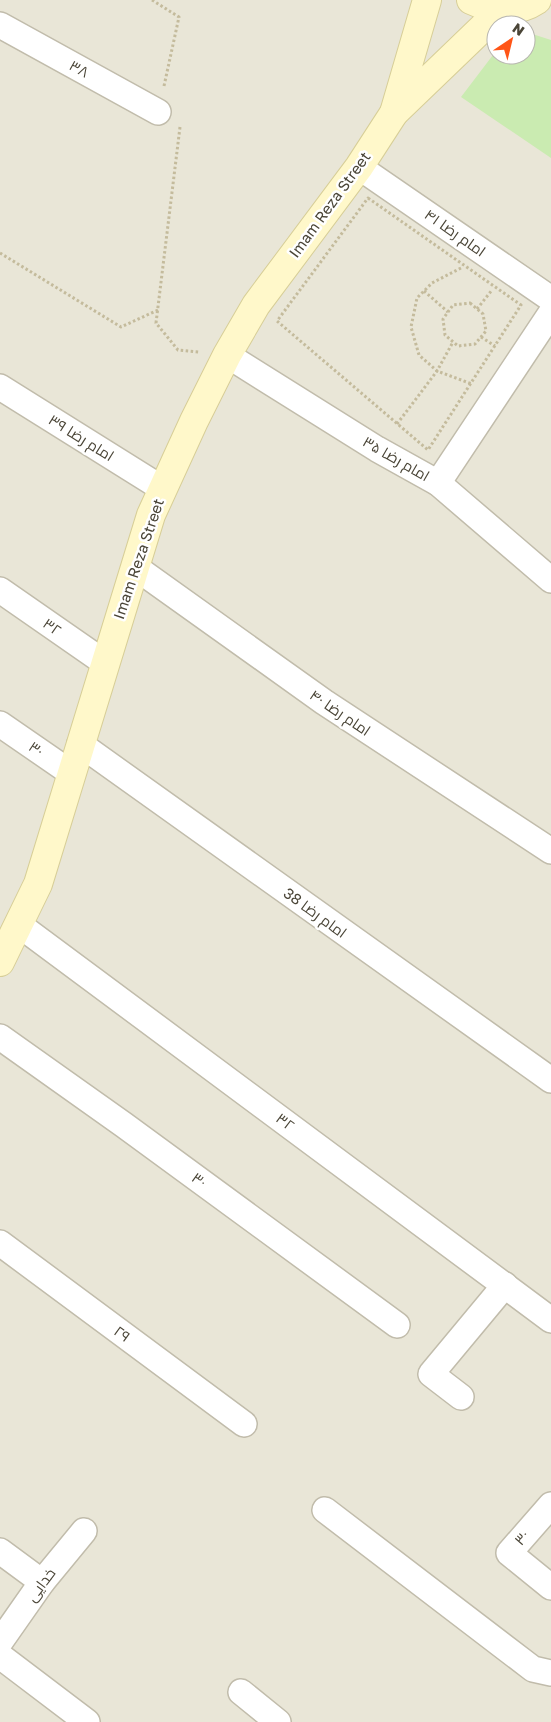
<svg xmlns="http://www.w3.org/2000/svg" width="551" height="1722" viewBox="0 0 551 1722" font-family="'Golos Text',Cairo,sans-serif">
  <rect width="100%" height="100%" fill="#f5f3e9"/>
  <path fill="#e9e6d7" fill-rule="evenodd" d="M0,0H551V1722H0ZM496,25H526V55H496Z"/>
  <polygon fill="#caebb1" points="526,32 551,40 551,158 461,97 496,51 496,55 526,55"/>
  <g fill="none" stroke-linecap="round" stroke-linejoin="round">
    <g stroke="#c1bcab" stroke-width="28">
      <g id="street">
        <polyline points="0,25 158,112"/>
        <polyline points="359,167 551,299"/>
        <polyline points="227,355 377,449 438,483 551,580"/>
        <polyline points="0,387 163,489"/>
        <polyline points="438,483 551,313"/>
        <polyline points="135,567 324,702 551,851"/>
        <polyline points="0,590 105,663"/>
        <polyline points="0,724 71,773"/>
        <polyline points="80,744 551,1080"/>
        <polyline points="18,924 551,1320"/>
        <polyline points="0,1037 124,1125 397,1325"/>
        <polyline points="0,1243 244,1424"/>
        <polyline points="461,1397 431,1374 505,1285"/>
        <polyline points="551,1505 509,1553 551,1587"/>
        <polyline points="325,1510 533,1669 551,1673"/>
        <polyline points="0,1551 42,1582"/>
        <polyline points="0,1642 42,1582 84,1531"/>
        <polyline points="0,1656 87,1722"/>
        <polyline points="241,1692 278,1722"/>
      </g>
    </g>
    <g stroke="#d7ce97" stroke-width="30">
      <g id="secondary">
        <polyline points="427,0 394,113 501,10"/>
        <path d="M471,0C492,10 516,14 537,0"/>
        <polyline points="0,962 38,884 151,515 194,421 227,355 256,305 359,167 394,113"/>
      </g>
    </g>
    <g stroke="#c4bb9c" stroke-width="3" stroke-dasharray="2.5 2.5" stroke-linecap="butt">
      <polyline points="152,0 179,17 164,86"/>
      <polyline points="180,127 156,323 178,350 199,352"/>
      <polygon points="368,198 521,305 428,450 277,321"/>
      <polyline points="0,253 121,327 158,310"/>
      <polyline points="461,268 432,283 417,298 411,327 419,355 437,371 472,384"/>
      <polyline points="424,291 448,312"/>
      <polygon points="470,303 483,314 486,331 475,344 458,346 445,335 443,319 453,305"/>
      <polyline points="477,309 492,290"/>
      <polyline points="481,337 495,346"/>
      <polyline points="397,424 437,371 453,342"/>
    </g>
    <use href="#street" stroke="#fff" stroke-width="25"/>
    <use href="#secondary" stroke="#fff8ca" stroke-width="28"/>
  </g>
  <g text-anchor="middle" stroke-width="5" stroke-linejoin="round" paint-order="stroke">
    <g font-size="15" fill="#4a4537" stroke="#fff">
      <text transform="translate(79 69) rotate(29)" y="5">۳۸</text>
      <text transform="translate(330 205) rotate(-54)" y="5">Imam Reza Street</text>
      <text transform="translate(455 233) rotate(35)" y="5">امام رضا ۴۱</text>
      <text transform="translate(81 438) rotate(32)" y="5">امام رضا ۳۹</text>
      <text transform="translate(396 459) rotate(30)" y="5">امام رضا ۳۵</text>
      <text transform="translate(139 559) rotate(-71)" y="5">Imam Reza Street</text>
      <text transform="translate(52 627) rotate(35)" y="5">۳۲</text>
      <text transform="translate(340 713) rotate(34)" y="5">امام رضا ۴۰</text>
      <text transform="translate(36 749) rotate(34)" y="5">۳۰</text>
      <text transform="translate(315 913) rotate(36)" y="5">امام رضا 38</text>
      <text transform="translate(285 1122) rotate(37)" y="5">۳۲</text>
      <text transform="translate(199 1180) rotate(36)" y="5">۳۰</text>
      <text transform="translate(122 1334) rotate(36)" y="5">۲۹</text>
      <text transform="translate(522 1538) rotate(-49)" y="5">۳۰</text>
      <text transform="translate(41 1585) rotate(-53)" y="5">خدایی</text>
    </g>
  </g>
  <g transform="translate(511 40) rotate(35)"><circle r="24" fill="#ffffff" stroke="#b7b5af"/>
  <path d="M0-4L9 19L0 12L-9 19Z" fill="#ff5517"/>
  <text y="-8" font-size="14" font-weight="bold" text-anchor="middle" fill="#4a4537">N</text>
  </g>
</svg>
